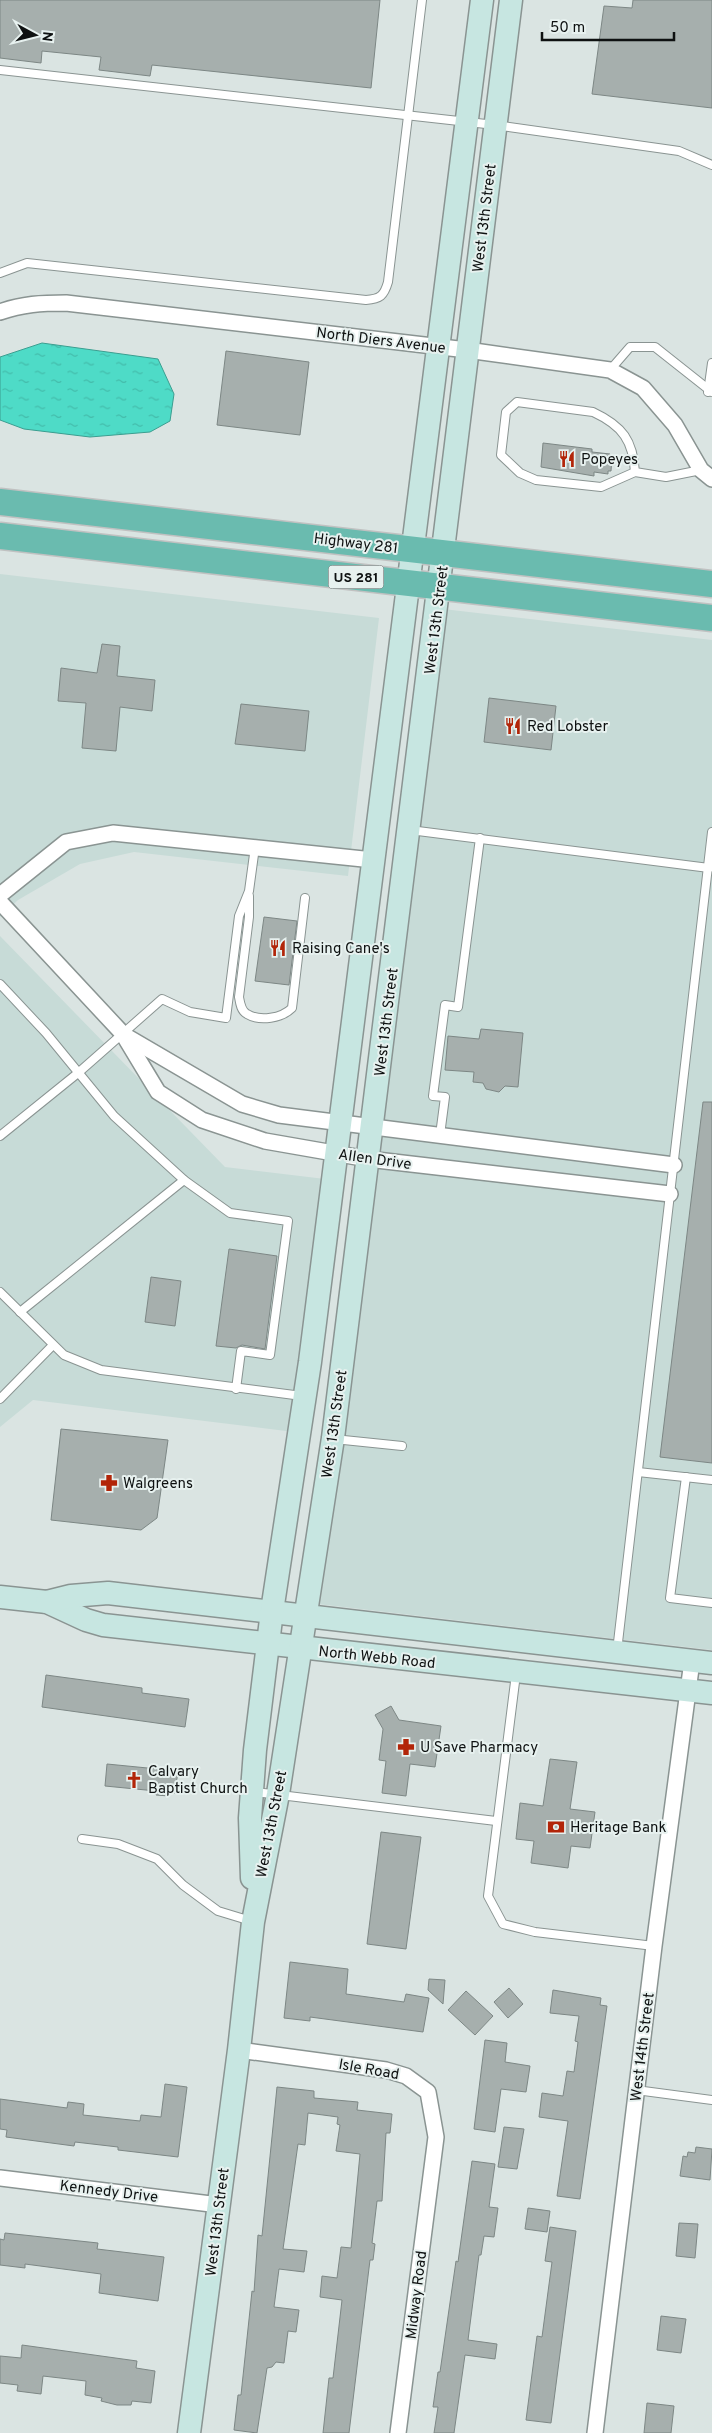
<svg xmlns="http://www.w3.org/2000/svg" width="712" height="2433" viewBox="0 0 712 2433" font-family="Overpass,sans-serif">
  <defs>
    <pattern id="water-ripples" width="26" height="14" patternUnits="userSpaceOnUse" patternTransform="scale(1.25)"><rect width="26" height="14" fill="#4edbc7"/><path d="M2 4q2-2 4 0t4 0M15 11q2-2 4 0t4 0" fill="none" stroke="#43bbaa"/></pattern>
  </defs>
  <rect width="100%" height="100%" fill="#dae4e2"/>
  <g fill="#c7dbd7">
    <polygon points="0,574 379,618 348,876 134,852 80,864 18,900 0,917"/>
    <polygon points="443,609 712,640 712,1650 318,1604"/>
    <polygon points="0,936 225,1167 325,1179 294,1432 33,1400 0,1427"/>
  </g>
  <polygon fill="url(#water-ripples)" stroke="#3b9e90" points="42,343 158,359 174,394 170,421 150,432 90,437 24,429 0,420 0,357"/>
  <g fill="#a6afad" stroke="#7d8785">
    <polygon points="0,0 380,0 371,88 152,65 150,76 99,70 101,57 42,51 41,63 0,58"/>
    <polygon points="633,0 712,0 712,108 592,94 604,6 632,8"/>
    <polygon points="226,351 309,362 300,435 217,425"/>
    <polygon points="543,443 592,449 592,452 610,454 609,457 612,457 611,471 608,471 608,474 594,472 594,476 541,467"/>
    <polygon points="102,644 120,646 117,676 155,680 152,711 120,707 116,751 82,748 86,703 58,701 61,668 97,673"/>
    <polygon points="489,698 556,706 551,750 484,742"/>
    <polygon points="241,704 309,711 305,751 235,744"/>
    <polygon points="264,917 297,921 289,985 255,981"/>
    <polygon points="481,1029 523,1033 518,1087 505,1086 499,1092 486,1089 483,1083 473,1082 474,1072 445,1070 448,1036 479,1039"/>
    <polygon points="703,1102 712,1102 712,1463 660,1457"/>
    <polygon points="229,1249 277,1256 265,1349 242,1345 236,1348 216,1346"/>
    <polygon points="151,1277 181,1281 175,1326 145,1322"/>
    <polygon points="61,1429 168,1440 157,1518 141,1530 51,1520"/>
    <polygon points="46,1675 142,1688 142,1693 189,1699 185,1727 42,1707"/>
    <polygon points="391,1706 399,1720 441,1726 435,1767 410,1764 406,1796 382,1793 386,1761 379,1760 383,1729 375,1715"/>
    <polygon points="550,1759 577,1762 570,1809 595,1812 590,1848 571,1846 568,1868 531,1863 534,1841 516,1839 520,1803 543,1806"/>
    <polygon points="107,1764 178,1771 175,1793 170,1793 169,1796 156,1795 156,1791 105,1786"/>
    <polygon points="381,1832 421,1837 406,1949 367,1944"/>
    <polygon points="290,1962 348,1969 346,1994 404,2002 406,1994 429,1998 423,2032 310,2017 310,2021 284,2018"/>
    <polygon points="429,1979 445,1980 443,2004 428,1990"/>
    <polygon points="509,1988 523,2004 508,2018 494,2002"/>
    <polygon points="553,1990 601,1998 600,2005 607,2006 580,2199 557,2196 568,2121 539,2117 542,2093 563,2096 567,2071 574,2072 578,2042 575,2041 579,2016 550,2013"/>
    <polygon points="466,1991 493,2016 475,2035 448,2010"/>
    <polygon points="485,2040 507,2043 505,2062 530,2066 526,2092 501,2089 495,2132 474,2129"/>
    <polygon points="165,2084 187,2087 178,2157 118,2150 118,2147 75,2142 74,2146 6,2137 7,2130 0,2129 0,2099 67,2108 68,2102 84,2104 83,2115 140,2121 141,2115 161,2117"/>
    <polygon points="277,2087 314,2091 314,2098 358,2102 357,2110 392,2114 390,2133 386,2133 382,2201 377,2201 372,2243 375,2244 373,2260 370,2260 349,2433 323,2433 329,2378 333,2378 342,2300 320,2297 322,2276 337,2278 341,2247 351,2248 360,2154 336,2151 340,2125 337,2124 338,2117 308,2113 305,2145 298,2144 283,2249 307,2251 304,2272 279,2269 274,2307 299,2310 296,2332 288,2331 284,2363 276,2362 272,2367 267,2368 257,2433 234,2430 238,2395 241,2395 252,2291 254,2292 258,2235 262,2236"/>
    <polygon points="504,2127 524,2129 517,2169 498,2167"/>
    <polygon points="696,2147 712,2149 710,2180 680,2176 683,2156 687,2157 688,2152 695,2153"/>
    <polygon points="472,2161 495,2164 489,2207 498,2208 494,2237 484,2236 481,2255 479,2255 468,2340 497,2344 495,2359 465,2355 454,2433 434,2433 438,2407 433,2407 438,2372 440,2372 456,2261 458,2262"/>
    <polygon points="528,2208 550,2211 547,2232 525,2229"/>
    <polygon points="679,2223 698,2224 695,2258 676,2256"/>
    <polygon points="550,2227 576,2231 551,2423 526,2420 537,2336 542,2337 552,2262 545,2261"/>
    <polygon points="5,2233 98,2243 97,2249 164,2257 158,2301 99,2293 101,2274 25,2264 25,2268 0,2265 0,2239 4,2240"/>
    <polygon points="661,2316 686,2319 681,2353 657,2350"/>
    <polygon points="22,2345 137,2361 136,2368 155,2371 151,2403 132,2401 131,2405 117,2405 101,2401 102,2398 85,2395 86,2381 43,2376 41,2394 17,2391 18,2385 0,2383 0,2356 21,2358"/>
    <polygon points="647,2403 674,2406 671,2433 644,2433"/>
  </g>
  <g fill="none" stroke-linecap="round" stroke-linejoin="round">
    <g stroke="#8a9492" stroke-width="10">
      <g id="service">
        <polyline points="0,70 495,125 679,151 712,165"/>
        <path d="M0,273L27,263L366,300C380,299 384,296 388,282L422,0"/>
        <polyline points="610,370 630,347 655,347 712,392"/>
        <polyline points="708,392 712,363"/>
        <path d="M635,472C633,441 623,426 593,412L517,402L506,412L501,455L520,473L536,480L601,487L635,472L666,477L701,470"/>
        <polyline points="410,830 709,868"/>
        <path d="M249,896V917L239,997C240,1003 241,1011 247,1014C260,1022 282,1018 292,1008L305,898"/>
        <polyline points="0,984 46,1033 114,1116 184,1180 20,1312"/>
        <polyline points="440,1135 445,1097 433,1096 445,1005 458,1007 480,838"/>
        <polyline points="0,1136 78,1073 162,999 190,1012 226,1018 239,916 249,891 255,847"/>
        <polyline points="184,1180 230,1213 288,1221 270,1355 241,1351 236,1389"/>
        <polyline points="0,1292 64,1355 101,1370 302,1396"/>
        <polyline points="0,1399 53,1345"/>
        <polyline points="334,1439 402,1446"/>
        <polyline points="638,1472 712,1480"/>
        <polyline points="686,1477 670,1598 712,1603"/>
        <polyline points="617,1651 712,832"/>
        <polyline points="516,1674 488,1896 503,1924 535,1932 654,1946"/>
        <polyline points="255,1792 496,1821"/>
        <polyline points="82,1839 118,1844 157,1859 183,1885 218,1911 251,1921"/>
        <polyline points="636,2090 712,2100"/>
      </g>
    </g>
    <g stroke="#8a9492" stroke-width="18">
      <g id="minor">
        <path d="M0,312C22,304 42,303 66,303L467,350L610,370L643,388L675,425L701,470L712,479"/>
        <polyline points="0,895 66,842 113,833 373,860"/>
        <polyline points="0,902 123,1034 158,1092 202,1120 265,1141 368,1159 670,1194"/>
        <polyline points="124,1035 242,1104 279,1115 674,1165"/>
        <polyline points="239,2050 386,2070 406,2076 428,2092 436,2137 398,2433"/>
        <polyline points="0,2178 219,2205"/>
        <polyline points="595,2433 654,1946 692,1661"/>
      </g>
    </g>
    <g stroke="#8a9492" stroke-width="25">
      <g id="secondary">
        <polyline points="0,1597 47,1602 86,1620 103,1625 712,1693"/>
        <polyline points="47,1602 71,1596 108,1593 712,1663"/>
        <polyline points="252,1878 250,1818 255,1750 272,1611 310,1362 482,0"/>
        <polyline points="189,2433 239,2050 253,1922 278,1794 333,1438 511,0"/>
      </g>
    </g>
    <g stroke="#c0c1c1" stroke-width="29">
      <g id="trunk">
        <polyline points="0,502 712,584"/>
        <polyline points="0,536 712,618"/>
      </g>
    </g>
    <use href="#service" stroke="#fff" stroke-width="8"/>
    <use href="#minor" stroke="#fff" stroke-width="15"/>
    <use href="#secondary" stroke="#c7e6e1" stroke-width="22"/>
    <use href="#trunk" stroke="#6abbaf" stroke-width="26"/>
  </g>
  <defs>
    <g id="restaurant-bare" transform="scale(1.35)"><path d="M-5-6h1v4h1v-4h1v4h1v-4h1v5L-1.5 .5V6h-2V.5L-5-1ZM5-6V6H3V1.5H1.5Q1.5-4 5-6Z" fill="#b22509" stroke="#e7f1ef" stroke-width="2.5" paint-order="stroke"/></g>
    <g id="pharmacy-bare" transform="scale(1.35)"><path d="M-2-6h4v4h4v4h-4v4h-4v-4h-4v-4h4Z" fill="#b22509" stroke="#e7f1ef" stroke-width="2.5" paint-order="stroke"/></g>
    <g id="church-bare" transform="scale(1.35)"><path d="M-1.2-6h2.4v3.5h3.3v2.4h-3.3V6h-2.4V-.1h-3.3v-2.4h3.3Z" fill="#b22509" stroke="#e7f1ef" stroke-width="2.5" paint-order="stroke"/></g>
    <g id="bank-bare" transform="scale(1.35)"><path d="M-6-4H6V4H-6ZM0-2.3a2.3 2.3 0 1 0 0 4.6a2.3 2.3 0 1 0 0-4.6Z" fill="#b22509" stroke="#e7f1ef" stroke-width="2.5" paint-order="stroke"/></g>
  </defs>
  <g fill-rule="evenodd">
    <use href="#restaurant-bare" x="567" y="459"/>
    <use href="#restaurant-bare" x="513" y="726"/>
    <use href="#restaurant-bare" x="278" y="948"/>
    <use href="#pharmacy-bare" x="109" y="1483"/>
    <use href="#pharmacy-bare" x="406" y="1747"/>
    <use href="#church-bare" x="134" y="1780"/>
    <use href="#bank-bare" x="556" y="1827"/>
  </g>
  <g text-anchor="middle" stroke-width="4" stroke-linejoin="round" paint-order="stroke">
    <rect fill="#e7f1ef" stroke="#4f5454" stroke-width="1" x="328.5" y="565.5" width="55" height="23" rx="4"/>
    <g font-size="14" font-weight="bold" fill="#0e1111">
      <text x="356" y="582">US 281</text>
    </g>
    <g font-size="15" fill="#0e1111" stroke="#e7f1ef">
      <text transform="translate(484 218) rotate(-83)" y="5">West 13th Street</text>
      <text transform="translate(381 340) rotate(7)" y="5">North Diers Avenue</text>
      <text transform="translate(356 543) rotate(7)" y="5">Highway 281</text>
      <text transform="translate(436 620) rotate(-83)" y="5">West 13th Street</text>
      <text transform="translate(386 1022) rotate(-83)" y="5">West 13th Street</text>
      <text transform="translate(375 1159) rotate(8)" y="5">Allen Drive</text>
      <text transform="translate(334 1424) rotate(-82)" y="5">West 13th Street</text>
      <text transform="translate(377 1657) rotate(6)" y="5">North Webb Road</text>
      <text transform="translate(271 1824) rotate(-79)" y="5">West 13th Street</text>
      <text transform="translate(642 2047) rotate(-83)" y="5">West 14th Street</text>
      <text transform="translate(369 2069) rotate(10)" y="5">Isle Road</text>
      <text transform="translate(109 2191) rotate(7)" y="5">Kennedy Drive</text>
      <text transform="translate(217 2222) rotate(-83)" y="5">West 13th Street</text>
      <text transform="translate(416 2295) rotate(-83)" y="5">Midway Road</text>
    </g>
    <g font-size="15" fill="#0e1111" stroke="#e7f1ef" text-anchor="start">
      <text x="581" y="464">Popeyes</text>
      <text x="527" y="731">Red Lobster</text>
      <text x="292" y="953">Raising Cane's</text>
      <text x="123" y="1488">Walgreens</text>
      <text x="420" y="1752">U Save Pharmacy</text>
      <text x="148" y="1776">Calvary<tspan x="148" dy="17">Baptist Church</tspan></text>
      <text x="570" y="1832">Heritage Bank</text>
    </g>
  </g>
  <g transform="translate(35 35) rotate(97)" stroke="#e7f1ef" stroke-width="4" paint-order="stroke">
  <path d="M0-4L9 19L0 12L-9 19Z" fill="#0e1111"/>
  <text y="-8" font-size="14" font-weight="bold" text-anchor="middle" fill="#0e1111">N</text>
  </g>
  <path d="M542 32v8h132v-8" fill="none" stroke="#0e1111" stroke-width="2.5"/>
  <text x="550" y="32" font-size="15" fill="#0e1111" stroke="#e7f1ef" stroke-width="4" paint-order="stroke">50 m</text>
</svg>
